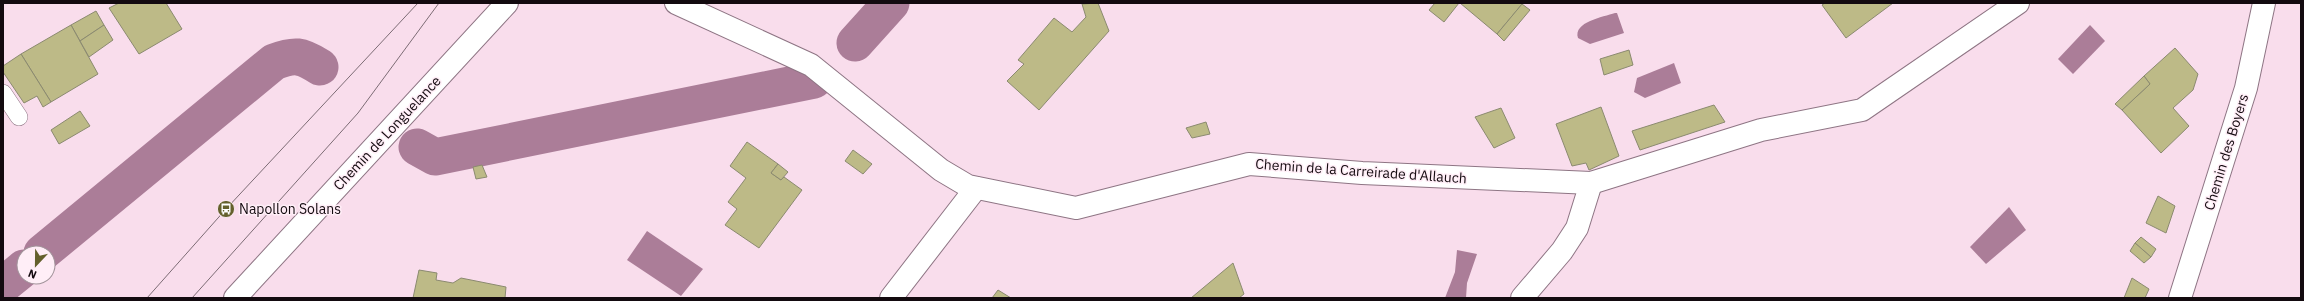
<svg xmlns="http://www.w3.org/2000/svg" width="2304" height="301" viewBox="0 0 2304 301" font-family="'IBM Plex Sans',sans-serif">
  <rect width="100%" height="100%" fill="#f9ddec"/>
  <g fill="#ab7d98">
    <path d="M1615,13H1617L1624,33L1590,44L1578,38C1573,22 1603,17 1615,13Z"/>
    <polygon points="2090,25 2105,41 2073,74 2058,59"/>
    <polygon points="1674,63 1681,83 1645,98 1634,92 1637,78"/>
    <polygon points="2009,207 2026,230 1986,264 1970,247"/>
    <polygon points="647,231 703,269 681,296 627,260"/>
    <polygon points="1457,250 1477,254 1467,283 1466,298 1445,298 1455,272"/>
  </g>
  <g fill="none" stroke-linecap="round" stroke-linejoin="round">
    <g stroke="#ab7d98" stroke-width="37">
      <polyline points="855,43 891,3"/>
      <polyline points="417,147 435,157 814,80"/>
      <path d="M42,253L274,62C295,54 301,55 320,67"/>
      <polyline points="3,285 24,268"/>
    </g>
  </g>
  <g fill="#bdba87" stroke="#8b8a70">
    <polygon points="119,3 166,3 182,29 139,54 109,8"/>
    <polygon points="1098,3 1109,31 1039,110 1007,81 1024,64 1018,60 1054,18 1072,32 1086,17 1082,4"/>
    <polygon points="1435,3 1459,3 1444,22 1429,10"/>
    <polygon points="1460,3 1523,3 1497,34"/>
    <polygon points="1825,3 1893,3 1846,38 1822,5"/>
    <polygon points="1522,4 1530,10 1504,41 1497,34"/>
    <polygon points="96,11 104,25 80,41 71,25"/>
    <polygon points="71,25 98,74 51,102 21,54"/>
    <polygon points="104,25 113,40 89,57 80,41"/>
    <polygon points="2175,48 2198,74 2193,90 2173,108 2189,126 2161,153 2122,110 2150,84 2144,76"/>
    <polygon points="1629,50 1633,65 1604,75 1600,59"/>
    <polygon points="21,54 51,102 43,107 37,96 24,103 3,72 3,66"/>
    <polygon points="2144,76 2150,84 2122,110 2115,104"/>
    <polygon points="1714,105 1725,122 1640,150 1632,131"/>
    <polygon points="1601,107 1619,156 1589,170 1586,163 1572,166 1556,124"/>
    <polygon points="1501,108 1515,138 1494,148 1475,117"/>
    <polygon points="80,111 90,126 59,144 51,130"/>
    <polygon points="1206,122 1210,134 1192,138 1186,128"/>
    <polygon points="747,142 778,164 771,173 781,180 784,177 802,190 759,248 725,225 737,209 728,202 746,178 730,166"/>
    <polygon points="853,150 872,164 863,174 845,161"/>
    <polygon points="778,164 788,172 781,180 771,173"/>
    <polygon points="482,165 487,177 476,179 473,167"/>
    <polygon points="2158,196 2175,206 2166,233 2146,223"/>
    <polygon points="2141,237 2156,249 2151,257 2135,243"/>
    <polygon points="2135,243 2151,257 2144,263 2130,251"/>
    <polygon points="1233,263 1244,294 1239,298 1191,298"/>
    <polygon points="419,270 437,273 436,280 453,283 461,278 506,287 505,298 413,298"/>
    <polygon points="2132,278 2149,289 2145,298 2124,298"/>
    <polygon points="998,290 1011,298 992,298"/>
  </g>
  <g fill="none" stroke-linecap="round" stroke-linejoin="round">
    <g stroke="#8e7584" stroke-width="18">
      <polyline id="lane" points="3,93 19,117"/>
    </g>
    <g stroke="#8e7584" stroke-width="24">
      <g id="street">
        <polyline points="891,298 976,188"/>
        <polyline points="1522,298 1562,251 1577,228 1591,183"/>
        <polyline points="2180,298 2246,88 2264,3"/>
      </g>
    </g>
    <g stroke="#8e7584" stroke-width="24">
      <g id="secondary">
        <polyline points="676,3 811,65 941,170 968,186 1076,208 1249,164 1362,173 1591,183 1761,130 1862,110 2018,3"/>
        <polyline points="235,298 507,3"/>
      </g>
    </g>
    <use href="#lane" stroke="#fff" stroke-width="17"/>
    <use href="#street" stroke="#fff" stroke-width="22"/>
    <use href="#secondary" stroke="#fff" stroke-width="22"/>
    <g stroke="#7d6c75" stroke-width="1">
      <polyline points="147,298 226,209 418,3"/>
      <polyline points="192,298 358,113 439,3"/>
    </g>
  </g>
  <defs>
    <g id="bus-disc" transform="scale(0.9)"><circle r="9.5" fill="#64602c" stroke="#ffeef7"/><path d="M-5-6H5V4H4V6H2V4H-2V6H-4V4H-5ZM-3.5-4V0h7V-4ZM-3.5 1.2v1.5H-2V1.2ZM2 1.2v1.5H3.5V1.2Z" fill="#fff"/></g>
  </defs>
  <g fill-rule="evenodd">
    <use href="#bus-disc" x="226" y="209"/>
  </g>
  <g text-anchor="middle" stroke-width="3" stroke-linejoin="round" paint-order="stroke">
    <g font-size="14" fill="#130a0f" stroke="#ffeef7">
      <text transform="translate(387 133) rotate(-47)" y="5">Chemin de Longuelance</text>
      <text transform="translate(2226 152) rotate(-73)" y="5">Chemin des Boyers</text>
      <text transform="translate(1361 171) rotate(4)" y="5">Chemin de la Carreirade d'Allauch</text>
    </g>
    <g font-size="14" fill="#130a0f" stroke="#ffeef7" text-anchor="start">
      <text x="239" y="214">Napollon Solans</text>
    </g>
  </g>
  <rect width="2304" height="301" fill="none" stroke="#130a0f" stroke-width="8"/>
  <g transform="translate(36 265) rotate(202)"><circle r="19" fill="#ffeef7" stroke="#a1939a"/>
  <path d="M0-3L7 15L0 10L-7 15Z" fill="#64602c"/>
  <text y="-6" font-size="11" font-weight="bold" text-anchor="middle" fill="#130a0f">N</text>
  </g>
</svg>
